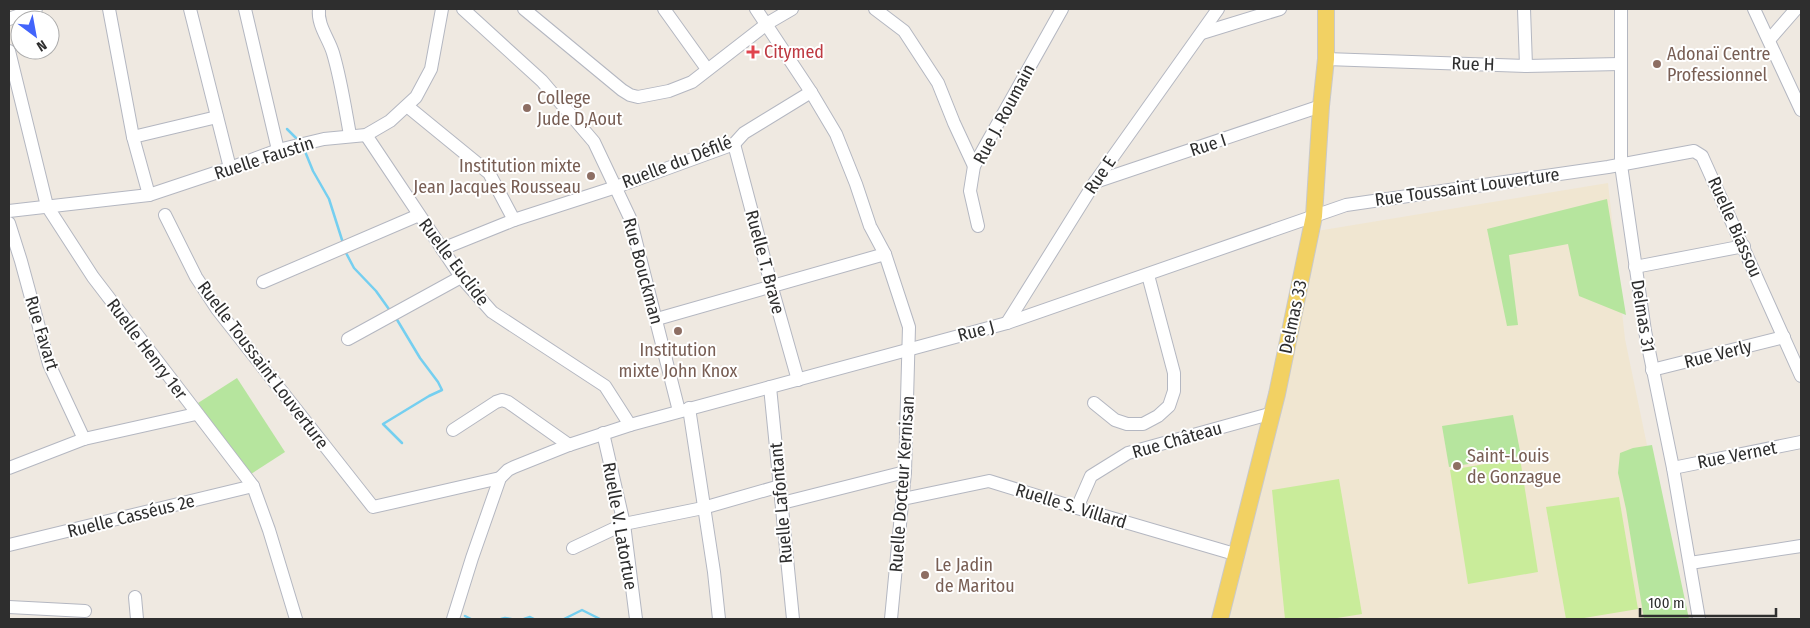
<svg xmlns="http://www.w3.org/2000/svg" width="1810" height="628" viewBox="0 0 1810 628" font-family="'Fira Sans Condensed',sans-serif">
  <rect width="100%" height="100%" fill="#efe9e1"/>
  <polygon fill="#f0e6d1" points="1608,183 1625,339 1683,619 1229,619 1311,232"/>
  <g fill="#b6e59e">
    <polygon points="1607,199 1626,315 1579,296 1568,244 1509,255 1518,325 1507,326 1487,229"/>
    <polygon points="237,378 285,452 248,476 198,403"/>
    <polygon points="1513,415 1521,456 1449,467 1442,426"/>
    <polygon points="1652,445 1689,619 1644,619 1626,509 1618,473 1620,453 1633,448"/>
  </g>
  <g fill="#c9ec9a">
    <polygon points="1520,458 1538,572 1468,584 1450,470"/>
    <polygon points="1339,479 1362,614 1331,619 1285,619 1272,490"/>
    <polygon points="1619,497 1638,609 1578,619 1566,619 1546,507"/>
  </g>
  <g fill="none" stroke-linecap="round" stroke-linejoin="round">
    <g stroke="#75cff0" stroke-width="2.5">
      <polyline points="287,129 298,140"/>
      <polyline points="304,149 313,171 329,199 343,243"/>
      <polyline points="345,251 354,268 376,291 391,312"/>
      <polyline points="396,318 420,358 438,382 442,390 429,396 383,424 402,443"/>
      <polyline points="465,616 471,619"/>
      <polyline points="501,619 505,618 511,619"/>
      <polyline points="524,619 530,617 534,619"/>
      <polyline points="564,619 582,610 600,619"/>
    </g>
    <g stroke="#b4b7c1" stroke-width="14">
      <g id="minor">
        <polyline points="109,9 133,137 149,195"/>
        <polyline points="190,9 230,168"/>
        <polyline points="245,9 278,150"/>
        <path d="M319,9C317,25 329,39 333,53C341,80 345,108 350,135"/>
        <polyline points="463,9 542,81 594,142 630,218 679,411"/>
        <polyline points="524,9 622,90 630,95 638,97 669,91 692,82 768,23 792,9"/>
        <polyline points="664,9 707,69"/>
        <polyline points="756,9 811,92 836,134 856,184 870,226 885,254 909,327 905,472 891,619"/>
        <polyline points="875,9 904,31 938,83 954,123 974,166"/>
        <polyline points="1524,9 1526,66"/>
        <polyline points="1621,9 1621,165 1645,331 1673,468 1699,619"/>
        <polyline points="1754,9 1801,110"/>
        <polyline points="9,19 36,9"/>
        <polyline points="1202,33 1280,9"/>
        <polyline points="1769,40 1796,9"/>
        <polyline points="9,51 47,206 93,277 253,486 269,530 296,619"/>
        <polyline points="1326,59 1526,66 1620,64"/>
        <polyline points="407,106 489,173 514,220"/>
        <polyline points="366,135 461,277 492,312 605,386 630,425"/>
        <polyline points="133,137 217,117"/>
        <polyline points="734,144 772,288 798,380"/>
        <polyline points="1095,182 1321,106"/>
        <polyline points="9,211 149,195 230,168 278,150 324,139 366,135 390,121 416,97 431,69 442,9"/>
        <polyline points="165,215 196,277 217,309 373,507 500,478"/>
        <polyline points="9,223 21,261 49,364 84,439"/>
        <polyline points="978,226 970,191 974,166 1062,9"/>
        <polyline points="442,249 514,220 616,187 734,144 744,133 811,92"/>
        <polyline points="1635,267 1744,246"/>
        <polyline points="263,282 419,215"/>
        <polyline points="657,319 885,254"/>
        <polyline points="1007,323 1095,182 1218,9"/>
        <polyline points="348,339 461,277"/>
        <polyline points="1652,370 1784,337"/>
        <polyline points="770,387 793,619"/>
        <polyline points="1094,403 1115,420 1127,424 1143,424 1158,416 1169,406 1174,391 1174,373 1148,275"/>
        <polyline points="689,408 714,572 719,619"/>
        <polyline points="453,430 496,402 502,400 508,402 569,445"/>
        <polyline points="603,433 624,524 636,619"/>
        <polyline points="9,468 84,439 196,414"/>
        <polyline points="1673,468 1801,442"/>
        <polyline points="903,499 989,481 1067,505 1238,555"/>
        <polyline points="782,503 905,472"/>
        <polyline points="1077,508 1091,476 1128,453 1273,413"/>
        <polyline points="9,545 253,486"/>
        <polyline points="573,548 624,524 703,508 780,486"/>
        <polyline points="1690,563 1801,546"/>
        <polyline points="135,597 137,619"/>
        <polyline points="9,607 85,611"/>
        <polyline points="453,619 472,558 500,478 508,470 514,467 569,445 630,425 1007,323 1346,205 1608,167 1694,151 1702,156 1801,376"/>
      </g>
    </g>
    <g stroke="#c9c9c9" stroke-width="18">
      <polyline id="major" points="1220,619 1277,394 1314,216 1321,106 1326,59 1326,9"/>
    </g>
    <use href="#minor" stroke="#fff" stroke-width="12"/>
    <use href="#major" stroke="#f2d163" stroke-width="16"/>
  </g>
  <path fill="#e0444e" stroke="#fff" stroke-width="2" d="M750.5 44.5h5v5h5v5h-5v5h-5v-5h-5v-5h5z"/>
  <g fill="#8d6e63" stroke="#fff" stroke-width="2">
    <circle cx="1657" cy="64" r="5"/>
    <circle cx="527" cy="108" r="5"/>
    <circle cx="591" cy="176" r="5"/>
    <circle cx="678" cy="331" r="5"/>
    <circle cx="1457" cy="466" r="5"/>
    <circle cx="925" cy="575" r="5"/>
  </g>
  <g text-anchor="middle" stroke-width="4" stroke-linejoin="round" paint-order="stroke">
    <g font-size="18" fill="#be3a42" stroke="#fff" text-anchor="start">
      <text x="764" y="58">Citymed</text>
    </g>
    <g font-size="18" fill="#785e54" stroke="#fff" text-anchor="start">
      <text x="1667" y="60">Adonaï Centre<tspan x="1667" dy="21">Professionnel</tspan></text>
      <text x="537" y="104">College<tspan x="537" dy="21">Jude D,Aout</tspan></text>
      <text x="581" y="172" text-anchor="end">Institution mixte<tspan x="581" dy="21">Jean Jacques Rousseau</tspan></text>
      <text x="678" y="356" text-anchor="middle">Institution<tspan x="678" dy="21">mixte John Knox</tspan></text>
      <text x="1467" y="462">Saint-Louis<tspan x="1467" dy="21">de Gonzague</tspan></text>
      <text x="935" y="571">Le Jadin<tspan x="935" dy="21">de Maritou</tspan></text>
    </g>
    <g font-size="18" fill="#2e2e2e" stroke="#fff">
      <text transform="translate(1473 64) rotate(2)" y="6">Rue H</text>
      <text transform="translate(1004 114) rotate(-62)" y="6">Rue J. Roumain</text>
      <text transform="translate(1208 145) rotate(-18)" y="6">Rue I</text>
      <text transform="translate(264 158) rotate(-18)" y="6">Ruelle Faustin</text>
      <text transform="translate(677 162) rotate(-21)" y="6">Ruelle du Défilé</text>
      <text transform="translate(1100 175) rotate(-56)" y="6">Rue E</text>
      <text transform="translate(1467 187) rotate(-8)" y="6">Rue Toussaint Louverture</text>
      <text transform="translate(1735 227) rotate(66)" y="6">Ruelle Biassou</text>
      <text transform="translate(454 262) rotate(53)" y="6">Ruelle Euclide</text>
      <text transform="translate(765 262) rotate(75)" y="6">Ruelle T. Brave</text>
      <text transform="translate(643 271) rotate(75)" y="6">Rue Bouckman</text>
      <text transform="translate(1643 316) rotate(81)" y="6">Delmas 31</text>
      <text transform="translate(1293 317) rotate(-78)" y="6">Delmas 33</text>
      <text transform="translate(976 331) rotate(-15)" y="6">Rue J</text>
      <text transform="translate(42 333) rotate(73)" y="6">Rue Favart</text>
      <text transform="translate(147 349) rotate(53)" y="6">Ruelle Henry 1er</text>
      <text transform="translate(1718 354) rotate(-14)" y="6">Rue Verly</text>
      <text transform="translate(263 365) rotate(53)" y="6">Ruelle Toussaint Louverture</text>
      <text transform="translate(1177 440) rotate(-16)" y="6">Rue Château</text>
      <text transform="translate(1737 455) rotate(-11)" y="6">Rue Vernet</text>
      <text transform="translate(902 484) rotate(-86)" y="6">Ruelle Docteur Kernisan</text>
      <text transform="translate(781 503) rotate(-95)" y="6">Ruelle Lafontant</text>
      <text transform="translate(1071 506) rotate(17)" y="6">Ruelle S. Villard</text>
      <text transform="translate(131 516) rotate(-14)" y="6">Ruelle Casséus 2e</text>
      <text transform="translate(620 526) rotate(80)" y="6">Ruelle V. Latortue</text>
    </g>
  </g>
  <rect width="1810" height="628" fill="none" stroke="#2e2e2e" stroke-width="20"/>
  <g transform="translate(35 35) rotate(148)"><circle r="24" fill="#ffffff" stroke="#ababab"/>
  <path d="M0-4L9 19L0 12L-9 19Z" fill="#4264fb"/>
  <text y="-8" font-size="14" font-weight="bold" text-anchor="middle" fill="#2e2e2e">N</text>
  </g>
  <path d="M1640 608v8h136v-8" fill="none" stroke="#2e2e2e" stroke-width="2.5"/>
  <text x="1648" y="608" font-size="15" fill="#2e2e2e" stroke="#ffffff" stroke-width="4" paint-order="stroke">100 m</text>
</svg>
